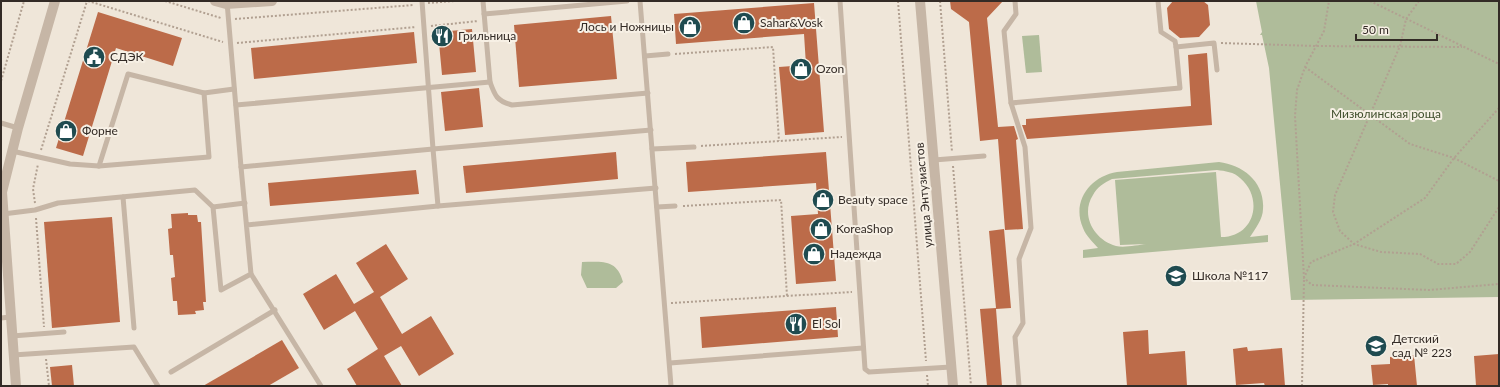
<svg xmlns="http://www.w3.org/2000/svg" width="1500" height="387" viewBox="0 0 1500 387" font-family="Lato,sans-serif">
  <rect width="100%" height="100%" fill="#efe6d9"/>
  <g fill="#afbc9a" fill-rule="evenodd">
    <polygon points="1256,1 1499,1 1499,297 1291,300 1269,68 1262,35 1260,35 1262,32"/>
    <polygon points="1039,35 1042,72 1026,73 1022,36"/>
    <path d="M1219,162C1243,165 1265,182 1263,209C1263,219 1255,229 1250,237L1268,235V242L1083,258V250L1098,248C1093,242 1086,236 1083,228C1071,201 1091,176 1117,172ZM1217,170C1225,171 1234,172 1240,178C1264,198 1255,237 1221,237L1216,172L1115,180L1120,245L1146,244C1138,245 1124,248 1116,246C1094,240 1080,215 1093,195C1097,187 1104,183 1112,179Z"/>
    <path d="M582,262C602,262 617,259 623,282L616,288H587L581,275Z"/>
  </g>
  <g fill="#bc6b49">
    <polygon points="950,1 1003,1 987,18 998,127 1014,126 1018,139 1016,140 1023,229 1005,230 998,139 980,141 969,22 951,9"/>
    <polygon points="1173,1 1203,1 1208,5 1210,25 1199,37 1180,38 1169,29 1167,8"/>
    <polygon points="814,3 824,132 785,135 779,67 806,65 804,34 676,44 674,14"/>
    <polygon points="98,12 182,38 173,66 116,48 83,156 56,148"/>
    <polygon points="611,16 617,79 519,87 514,25"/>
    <polygon points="472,29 476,72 442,75 438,32"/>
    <polygon points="414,32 417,63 254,79 251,48"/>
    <polygon points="1207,53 1212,125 1027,139 1022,125 1026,125 1026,119 1191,106 1188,55"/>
    <polygon points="479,88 483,127 445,131 441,92"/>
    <polygon points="616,152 618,179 466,193 463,166"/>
    <polygon points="826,152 836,281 796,284 791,216 818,214 816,183 688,192 686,162"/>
    <polygon points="416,170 419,194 270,206 268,183"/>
    <polygon points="188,213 188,215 197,215 198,222 201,222 206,302 203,302 204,310 195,311 196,314 178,315 177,301 173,301 171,278 175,277 173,255 170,255 168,229 172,228 171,214"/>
    <polygon points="112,217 120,322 52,328 44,222"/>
    <polygon points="1004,229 1011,308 996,309 1002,386 987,386 980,309 996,308 989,231"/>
    <polygon points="386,244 408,279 380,297 402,334 431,316 454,354 419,376 401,346 384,356 402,386 357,386 347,369 378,349 355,311 324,330 303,294 336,274 354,304 374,292 356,263"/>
    <polygon points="836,307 838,337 702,348 700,317"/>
    <polygon points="1148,330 1149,354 1185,351 1187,386 1127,386 1123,332"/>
    <polygon points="282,340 299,368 268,386 203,386"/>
    <polygon points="1247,347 1248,351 1282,348 1285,386 1265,386 1264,383 1236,385 1233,349"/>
    <polygon points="1499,354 1499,386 1476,386 1474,356"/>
    <polygon points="1414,355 1417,386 1388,386 1388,384 1373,385 1371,365 1390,364 1390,357"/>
    <polygon points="72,365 74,386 52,386 50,367"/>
  </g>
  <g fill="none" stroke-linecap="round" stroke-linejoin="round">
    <g stroke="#b1a091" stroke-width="2" stroke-dasharray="2 2" stroke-linecap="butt">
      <polyline points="88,1 223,42"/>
      <polyline points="165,1 221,18"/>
      <polyline points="898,1 926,361"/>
      <polyline points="940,1 952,152"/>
      <polyline points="1370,1 1499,64"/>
      <polyline points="1419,1 1406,19 1400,46 1335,195 1333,212 1340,231 1354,244 1381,252 1420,254 1438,264 1456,264 1470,252 1499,207"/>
      <polyline points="428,3 454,1"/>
      <polyline points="235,19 414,5"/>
      <polyline points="431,26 478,21"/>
      <polyline points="237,43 416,27"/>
      <polyline points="1221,43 1316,46 1462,47"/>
      <polyline points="675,54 773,47 779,141"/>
      <polyline points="1305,67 1410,144 1454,158 1499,181"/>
      <polyline points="1,81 24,1"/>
      <polyline points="1499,108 1454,158 1425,198 1354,244 1311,262 1304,278 1312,285 1429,290 1499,284"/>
      <polyline points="701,146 842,137"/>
      <polyline points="41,150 87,1"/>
      <polyline points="953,166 971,386"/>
      <polyline points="35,203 33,189 38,164"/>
      <polyline points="683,206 781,200 787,296"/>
      <polyline points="36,218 44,327"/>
      <polyline points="671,303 852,292"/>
      <polyline points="46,359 49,386"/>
      <polyline points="927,375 928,386"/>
      <polyline points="1302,386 1304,278 1295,116 1297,90 1305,67 1324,31 1329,1"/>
    </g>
    <g stroke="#c6b6a6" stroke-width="5">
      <polyline points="422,1 433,149 651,130"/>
      <path d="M483,1L490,82C495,96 497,101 512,105L648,93"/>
      <polyline points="640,1 671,386"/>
      <polyline points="840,1 865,369 869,372 951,367"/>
      <polyline points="1015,1 1016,14 1004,31 1011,103 1025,147 1031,228 1019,259 1023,323 1015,337 1019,386"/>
      <polyline points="1158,1 1161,32 1175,41 1176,47"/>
      <polyline points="227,2 241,167"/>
      <polyline points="484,14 627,1"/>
      <polyline points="645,56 668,54"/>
      <polyline points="1011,103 1180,88 1176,47 1214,43 1217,70"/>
      <polyline points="236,105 490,82"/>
      <polyline points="1,123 18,128"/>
      <polyline points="652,149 694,147"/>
      <polyline points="12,151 70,164 99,166 209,157 204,93"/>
      <polyline points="934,160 984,156"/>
      <polyline points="99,166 128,74 204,93 234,89"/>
      <polyline points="123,197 134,328"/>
      <polyline points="438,206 656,188"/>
      <polyline points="213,207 245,203"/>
      <polyline points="657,207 675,206"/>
      <polyline points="3,214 35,210 58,203 195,190 213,207 221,290 251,274 241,167 433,149 438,206 247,225"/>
      <polyline points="251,274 321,386"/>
      <polyline points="1,318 10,317"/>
      <polyline points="12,336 64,332"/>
      <polyline points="13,355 134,347 158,386"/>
      <polyline points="670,363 863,348"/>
      <polyline points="171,372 275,310"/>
    </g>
    <g stroke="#c6b6a6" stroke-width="10">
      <polyline points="215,1 226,4 272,1"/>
      <polyline points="16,386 2,192 18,128 55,1"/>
    </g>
    <polyline stroke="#c6b6a6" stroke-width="10" points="920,1 953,386"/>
  </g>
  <defs>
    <g id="shop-disc" transform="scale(1.15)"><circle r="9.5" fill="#1f4b50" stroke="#f7f0e5"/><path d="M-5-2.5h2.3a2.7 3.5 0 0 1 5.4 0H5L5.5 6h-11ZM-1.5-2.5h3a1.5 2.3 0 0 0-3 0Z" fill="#fff"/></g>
    <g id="restaurant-disc" transform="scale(1.15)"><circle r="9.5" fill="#1f4b50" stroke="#f7f0e5"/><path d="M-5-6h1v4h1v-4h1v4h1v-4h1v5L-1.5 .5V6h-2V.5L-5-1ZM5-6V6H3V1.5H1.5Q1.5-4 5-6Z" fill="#fff"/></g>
    <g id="civic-disc" transform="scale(1.15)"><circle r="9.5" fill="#1f4b50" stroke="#f7f0e5"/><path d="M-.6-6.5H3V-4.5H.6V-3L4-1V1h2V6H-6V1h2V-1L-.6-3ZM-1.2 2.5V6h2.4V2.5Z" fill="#fff"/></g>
    <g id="school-disc" transform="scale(1.15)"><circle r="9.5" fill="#1f4b50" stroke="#f7f0e5"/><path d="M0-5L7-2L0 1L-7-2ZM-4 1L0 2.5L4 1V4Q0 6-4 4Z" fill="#fff"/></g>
  </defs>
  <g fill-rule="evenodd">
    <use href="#shop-disc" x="744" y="23"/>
    <use href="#shop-disc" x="690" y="27"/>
    <use href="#restaurant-disc" x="442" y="36"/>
    <use href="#civic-disc" x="94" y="57"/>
    <use href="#shop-disc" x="801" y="69"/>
    <use href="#shop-disc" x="66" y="131"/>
    <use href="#shop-disc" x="823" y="200"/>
    <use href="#shop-disc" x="821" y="229"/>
    <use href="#shop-disc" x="814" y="254"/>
    <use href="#school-disc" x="1176" y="276"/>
    <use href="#restaurant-disc" x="796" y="324"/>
    <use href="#school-disc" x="1376" y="346"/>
  </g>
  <g text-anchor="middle" stroke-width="4" stroke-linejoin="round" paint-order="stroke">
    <g font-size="12" fill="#332b26" stroke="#f7f0e5" text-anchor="start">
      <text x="760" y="27">Sahar&amp;Vosk</text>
      <text x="674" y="31" text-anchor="end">Лось и Ножницы</text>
      <text x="458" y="40">Грильница</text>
      <text x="110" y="61">СДЭК</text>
      <text x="816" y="73">Ozon</text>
      <text x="82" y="135">Форне</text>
      <text x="838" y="204">Beauty space</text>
      <text x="836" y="233">KoreaShop</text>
      <text x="830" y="258">Надежда</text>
      <text x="1192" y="280">Школа №117</text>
      <text x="812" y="328">El Sol</text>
      <text x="1392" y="343">Детский<tspan x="1392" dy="14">сад № 223</tspan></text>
    </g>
    <g font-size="12" fill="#404f2c" stroke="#f7f0e5">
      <text x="1386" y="118">Мизюлинская роща</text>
    </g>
    <g font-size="12" fill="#332b26" stroke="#f7f0e5">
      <text transform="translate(924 195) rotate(-95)" y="4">улица Энтузиастов</text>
    </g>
  </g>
  <rect width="1500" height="387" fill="none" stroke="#332b26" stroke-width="4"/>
  <path d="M1356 34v6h81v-6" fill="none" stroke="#332b26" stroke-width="2"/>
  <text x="1362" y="34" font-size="12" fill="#332b26" stroke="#f7f0e5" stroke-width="3" paint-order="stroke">50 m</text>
</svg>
